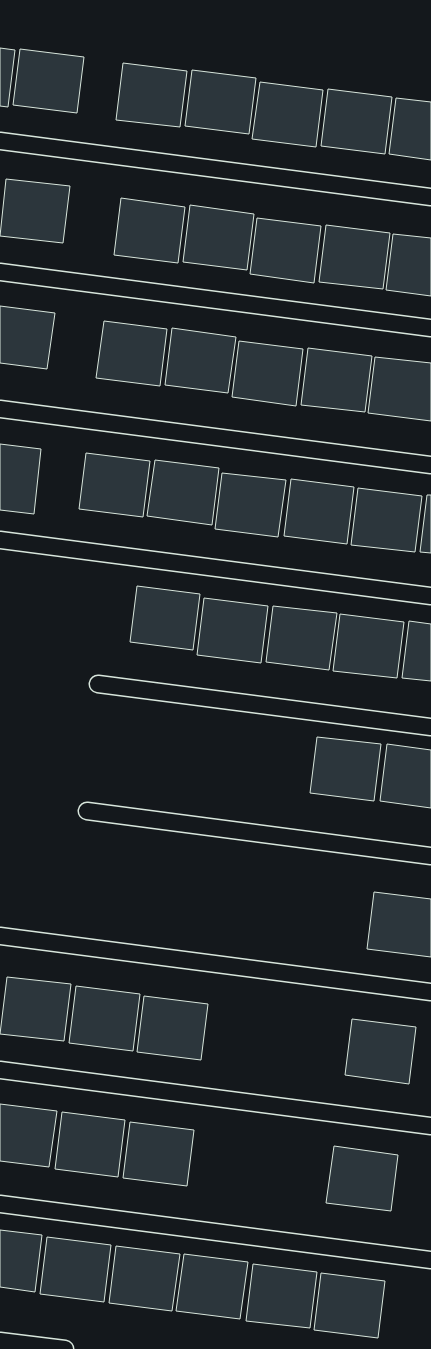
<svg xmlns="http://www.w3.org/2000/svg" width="431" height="1349" viewBox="0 0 431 1349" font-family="'Open Sans',sans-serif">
  <rect width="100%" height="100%" fill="#14181c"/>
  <g fill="#2c363c" stroke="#d8e6dc">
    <polygon points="0,48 15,50 8,107 0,106"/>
    <polygon points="20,49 84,57 77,113 13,105"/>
    <polygon points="123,63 187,71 180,127 116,120"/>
    <polygon points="192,70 256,78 249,134 185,126"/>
    <polygon points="260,82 323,90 316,147 252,139"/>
    <polygon points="328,89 392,97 385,154 321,146"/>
    <polygon points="396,98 431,102 431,160 389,154"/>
    <polygon points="6,179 70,186 63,243 0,236"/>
    <polygon points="121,198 185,207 178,263 114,255"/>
    <polygon points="190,205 254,214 247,270 183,262"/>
    <polygon points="257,218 321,226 314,283 250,274"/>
    <polygon points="326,225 390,233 383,289 319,282"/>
    <polygon points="393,234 431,238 431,296 386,290"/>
    <polygon points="0,306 55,313 47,369 0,363"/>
    <polygon points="104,321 167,329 160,386 96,378"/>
    <polygon points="172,328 236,337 228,393 165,385"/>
    <polygon points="239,341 303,349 296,406 232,397"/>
    <polygon points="308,348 372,356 365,412 301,405"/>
    <polygon points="375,357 431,363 431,421 368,413"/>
    <polygon points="0,444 41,449 34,514 0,510"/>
    <polygon points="86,453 150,461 143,517 79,509"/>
    <polygon points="155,460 219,468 212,525 147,516"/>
    <polygon points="222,473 286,480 278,537 215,529"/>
    <polygon points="291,479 354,487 347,544 284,536"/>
    <polygon points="358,488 422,496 415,552 351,545"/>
    <polygon points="427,495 431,495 431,553 420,552"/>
    <polygon points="137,586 200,594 193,650 130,642"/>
    <polygon points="204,598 268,606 261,663 197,655"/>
    <polygon points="273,606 337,613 329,670 266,662"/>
    <polygon points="340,614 404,622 397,678 333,671"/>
    <polygon points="409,621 431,624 431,681 402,678"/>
    <polygon points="317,737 381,744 374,801 310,793"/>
    <polygon points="387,744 431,750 431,808 380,801"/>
    <polygon points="374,892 431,899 431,957 367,949"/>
    <polygon points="7,977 71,984 64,1041 0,1034"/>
    <polygon points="76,986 140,994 133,1051 69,1043"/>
    <polygon points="144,996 208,1004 201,1060 137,1052"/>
    <polygon points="352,1019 416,1027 409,1084 345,1075"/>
    <polygon points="0,1104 57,1111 49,1167 0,1161"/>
    <polygon points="62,1112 125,1120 118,1177 55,1169"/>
    <polygon points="130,1122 194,1130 187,1186 123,1178"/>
    <polygon points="334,1146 398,1155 391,1211 326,1203"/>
    <polygon points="0,1230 42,1235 35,1292 0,1287"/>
    <polygon points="47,1237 111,1245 104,1302 40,1294"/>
    <polygon points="116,1246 180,1254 172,1311 109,1303"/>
    <polygon points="184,1254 248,1262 240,1319 176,1311"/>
    <polygon points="253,1264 317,1272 310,1328 246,1321"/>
    <polygon points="321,1273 385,1281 378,1338 314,1330"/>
  </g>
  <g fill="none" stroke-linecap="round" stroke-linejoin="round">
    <g stroke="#d8e6dc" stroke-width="19">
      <g id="service">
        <polyline points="0,141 431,197"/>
        <polyline points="0,272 431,328"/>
        <polyline points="0,409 431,465"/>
        <polyline points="0,540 431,596"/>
        <polyline points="98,684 431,727"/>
        <polyline points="87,811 431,856"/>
        <polyline points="0,936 431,992"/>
        <polyline points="0,1070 431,1126"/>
        <polyline points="0,1204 431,1260"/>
        <polyline points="0,1341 65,1349"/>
      </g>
    </g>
    <use href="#service" stroke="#14181c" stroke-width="16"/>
  </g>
</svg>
